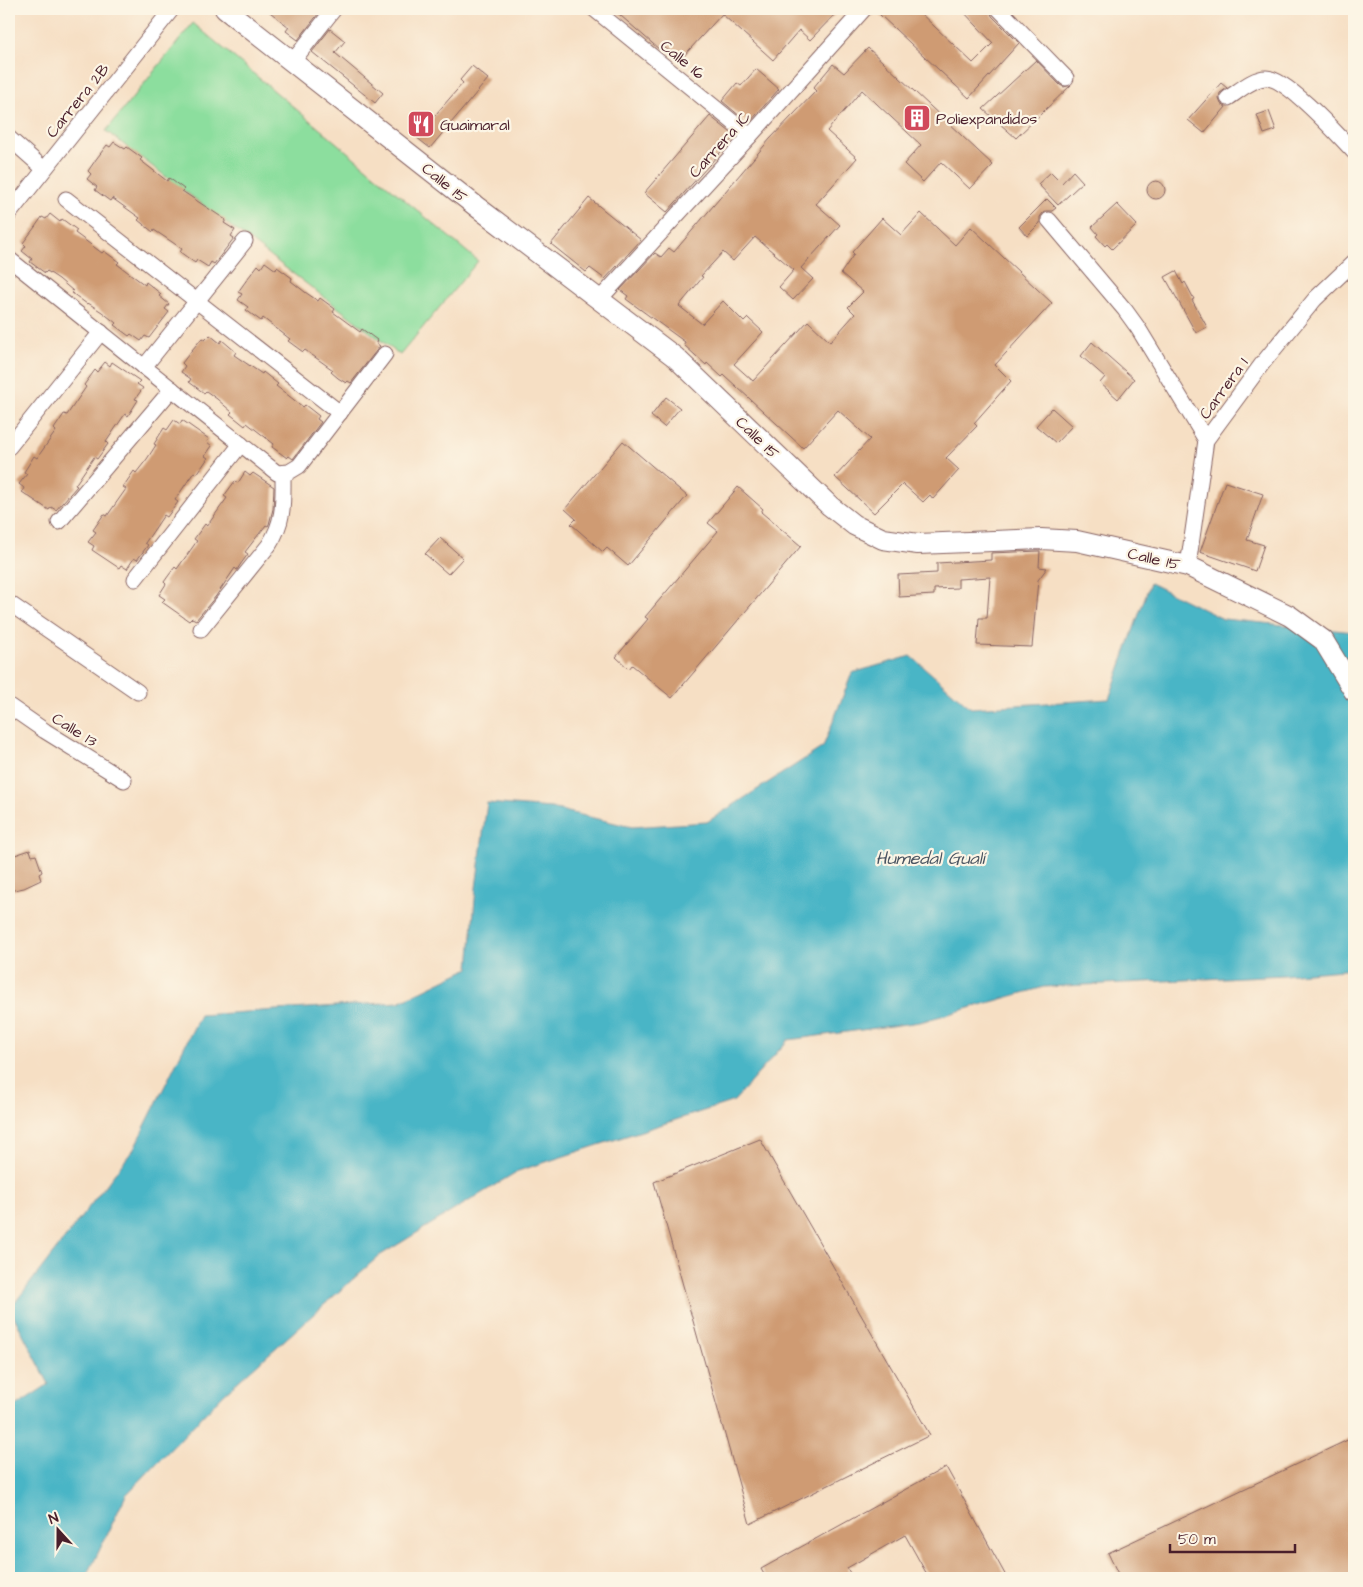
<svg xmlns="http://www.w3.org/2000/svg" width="1363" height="1587" viewBox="0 0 1363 1587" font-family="'Architects Daughter',sans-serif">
  <rect width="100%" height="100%" fill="#fcf5e5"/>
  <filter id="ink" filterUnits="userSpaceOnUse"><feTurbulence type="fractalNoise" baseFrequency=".02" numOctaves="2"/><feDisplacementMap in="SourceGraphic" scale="10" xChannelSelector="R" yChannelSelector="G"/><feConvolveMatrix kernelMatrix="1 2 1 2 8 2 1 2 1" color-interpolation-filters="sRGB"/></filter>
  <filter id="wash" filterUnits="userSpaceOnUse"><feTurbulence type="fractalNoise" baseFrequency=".0096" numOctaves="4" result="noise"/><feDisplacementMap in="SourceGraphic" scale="20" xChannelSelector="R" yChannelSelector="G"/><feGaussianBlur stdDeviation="1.12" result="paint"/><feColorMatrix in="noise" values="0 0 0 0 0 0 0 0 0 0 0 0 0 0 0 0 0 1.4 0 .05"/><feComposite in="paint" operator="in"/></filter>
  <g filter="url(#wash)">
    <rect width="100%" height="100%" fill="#f6dfc4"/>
    <polygon fill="#8cde9e" stroke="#6b7e64" points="193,23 478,261 400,355 106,131"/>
    <polygon fill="#49b5c6" stroke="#4a6a78" points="1150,583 1223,619 1354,632 1354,969 1284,975 1044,987 920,1022 788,1040 734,1101 518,1171 379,1256 224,1394 126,1495 86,1578 9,1578 9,1410 49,1384 10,1309 133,1150 200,1015 399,1002 469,968 476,888 487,803 551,808 632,827 707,822 823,747 852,673 911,656 971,708 1109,699"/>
    <g id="blocks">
      <g fill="#cf9b73">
        <polygon points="266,9 322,9 298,40 286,31 289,27"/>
        <polygon points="613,9 840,9 810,40 799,30 773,60 722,14 680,60 664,47 660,50"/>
        <polygon points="886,9 916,9 973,63 993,43 961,9 990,9 992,16 1019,43 969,98 880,15"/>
        <polygon points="330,29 345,41 335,53 383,93 375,103 312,52"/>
        <polygon points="868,48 993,165 970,189 941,162 923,182 904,164 921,145 862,90 827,131 857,158 816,204 840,225 801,268 813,279 793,300 779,287 794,270 755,237 733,261 723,252 701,276 703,277 679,306 702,324 723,301 744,322 748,318 763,332 734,364 753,381 808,321 830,342 855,314 848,307 863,292 841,273 854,254 852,252 882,218 901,235 921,213 955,245 971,227 1052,303 995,365 1011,381 974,423 977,426 946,458 959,470 933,499 930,495 923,502 903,484 874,513 835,477 870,439 838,410 803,448 724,375 722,377 707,363 706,365 684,345 685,342 626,299 628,296 620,290 655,253 661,257 669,248 674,252 770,139 816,91 813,88 833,64 844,73"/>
        <polygon points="1036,60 1060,85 1064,87 1071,85 1016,138 983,109"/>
        <polygon points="472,66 488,79 430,148 416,137 463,83 460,80"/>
        <polygon points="756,69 779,89 750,122 748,120 747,122 722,101 737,83 741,86"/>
        <polygon points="1221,83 1227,88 1220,93 1219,99 1221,104 1226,107 1204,133 1188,120"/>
        <polygon points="1269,111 1276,130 1264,134 1257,115"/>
        <polygon points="710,116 735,136 667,212 644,193"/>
        <polygon points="114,142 125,149 127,147 142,158 140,160 167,181 169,178 184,189 182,191 226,220 224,223 235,230 231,236 234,238 214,264 211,262 208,267 197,260 195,263 180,252 182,249 172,242 154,230 153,232 138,220 140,218 112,198 110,201 95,190 97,187 87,179 91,174 88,171 97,158 107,145 110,147"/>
        <polygon points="1073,171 1083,182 1058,205 1038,184 1051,172 1062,183"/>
        <circle cx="1156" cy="190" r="9"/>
        <polygon points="589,198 641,240 605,279 590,268 586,272 551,244"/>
        <polygon points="1047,199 1056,208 1052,211 1047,211 1043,213 1040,217 1040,223 1027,236 1019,227"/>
        <polygon points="1117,204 1137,225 1112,249 1107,244 1105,246 1096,236 1098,234 1092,227"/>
        <polygon points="50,214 60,222 62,219 77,230 75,233 102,253 104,251 119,262 117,264 145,285 146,282 161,294 159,296 169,304 165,309 169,312 149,338 145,336 141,341 131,334 129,336 114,325 116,323 102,312 88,303 87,304 72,293 73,291 59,279 47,271 45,273 30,262 32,259 22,251 26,246 23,243 35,227 42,217 46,219"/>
        <polygon points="265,262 276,270 277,267 292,278 291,281 305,292 318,301 320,298 335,309 333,312 360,332 362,329 377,340 376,343 380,346 351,383 348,381 346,383 338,378 331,372 333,370 305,350 303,352 288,341 290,339 263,318 261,321 246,310 248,307 238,300 242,294 238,292 248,278 258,265 261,268"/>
        <polygon points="1176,271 1183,284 1185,282 1194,299 1192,300 1207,327 1196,333 1165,277"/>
        <polygon points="210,335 220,343 222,340 236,352 234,355 262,374 263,372 278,384 276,386 289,396 303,407 305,405 319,416 317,419 321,422 293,459 289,456 287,458 272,447 274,444 247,423 245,426 230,414 232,412 217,399 206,391 204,393 189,382 191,379 181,372 185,366 182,363 192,350 202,338 205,340"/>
        <polygon points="1092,342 1134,379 1118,399 1100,383 1105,377 1081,356"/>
        <polygon points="105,362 110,366 112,362 140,381 137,384 143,388 135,399 138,400 128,416 125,414 106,442 108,444 97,459 94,457 75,485 77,486 56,510 51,507 49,510 22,492 24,488 19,484 27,474 24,472 34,456 37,458 56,431 54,429 64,414 67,415 86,387 84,385 95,370 97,372"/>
        <polygon points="666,397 680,408 664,427 651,416"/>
        <polygon points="1052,408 1072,426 1056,443 1036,426"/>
        <polygon points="174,420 180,424 182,420 209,439 207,442 212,446 205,456 208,458 197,474 194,472 175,500 178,502 167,517 164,515 145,543 148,545 137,560 134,558 127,569 121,565 119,568 92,550 94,546 88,542 96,532 93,530 104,514 107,516 126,489 123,487 134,471 136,473 147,459 156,445 154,444 164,428 167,430"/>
        <polygon points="623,441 687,496 628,566 607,548 603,552 571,524 576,519 565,509"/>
        <polygon points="245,472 250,476 253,473 274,487 273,509 269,524 268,526 266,525 245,552 248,554 240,565 237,570 235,568 216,596 196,620 192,618 189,621 162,602 165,599 159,595 166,584 164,582 169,575 175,567 177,569 197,541 194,539 205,524 207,526 227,498 224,496 235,481 238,483"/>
        <polygon points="1225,482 1263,494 1247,540 1264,545 1255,571 1200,552"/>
        <polygon points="738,487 763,509 761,512 801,546 672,698 632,665 629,669 616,657 648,619 645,617 718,531 708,523"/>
        <polygon points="440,538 463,558 448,574 425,554"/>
        <polygon points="1040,551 1039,567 1047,568 1038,580 1032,647 977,645 979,618 987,618 990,577 958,579 958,588 934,589 934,595 899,597 898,575 937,573 937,563 991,560 991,553"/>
        <polygon points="30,850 32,856 36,855 42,872 39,874 41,880 24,888 9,891 9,857"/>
        <polygon points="760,1139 930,1435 750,1524 654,1182"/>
        <polygon points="1354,1437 1354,1578 1120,1578 1108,1553"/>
        <polygon points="946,1467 1007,1578 929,1578 905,1535 847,1568 853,1578 766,1578 761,1569"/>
      </g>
    </g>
  </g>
  <g filter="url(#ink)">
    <use href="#blocks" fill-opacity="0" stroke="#866261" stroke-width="1"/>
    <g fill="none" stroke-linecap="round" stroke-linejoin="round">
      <g stroke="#866261" stroke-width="17">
        <g id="street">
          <polyline points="594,9 750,136"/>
          <polyline points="999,9 1066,78"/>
          <polyline points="293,61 334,9"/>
          <path d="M1228,98C1239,91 1253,78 1266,78C1287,78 1339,136 1354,152"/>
          <polyline points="9,138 44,169"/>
          <polyline points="66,199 340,413"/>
          <polyline points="9,214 172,9"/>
          <polyline points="1049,220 1125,310 1138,328 1206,440"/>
          <polyline points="9,259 277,473 289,472 299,466 385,354"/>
          <polyline points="598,301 750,136 864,9"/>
          <polyline points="144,367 245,241"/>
          <polyline points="9,447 101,332"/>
          <polyline points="59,522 172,389"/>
          <polyline points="1188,566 1206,440 1262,364 1315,299 1354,262"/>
          <polyline points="135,579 241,444"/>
          <polyline points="9,603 138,692"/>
          <path d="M201,629L269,545C285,520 283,501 283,473"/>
          <polyline points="9,706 45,731 124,780"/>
        </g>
      </g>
      <g stroke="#866261" stroke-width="22">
        <polyline id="secondary" points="225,9 477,207 675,357 830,506 854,525 883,539 918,544 1041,539 1077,541 1188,566 1290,616 1323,640 1354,691"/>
      </g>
      <use href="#street" stroke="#fff" stroke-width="15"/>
      <use href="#secondary" stroke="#fff" stroke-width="20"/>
    </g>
  </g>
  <defs>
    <g id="building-square" transform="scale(1.4375)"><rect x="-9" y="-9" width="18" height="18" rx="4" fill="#d1495b" stroke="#fcf5e5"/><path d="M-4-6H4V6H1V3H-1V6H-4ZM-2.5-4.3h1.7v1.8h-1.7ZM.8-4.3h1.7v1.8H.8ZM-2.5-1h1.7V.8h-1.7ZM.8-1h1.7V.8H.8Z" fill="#fff"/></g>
    <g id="restaurant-square" transform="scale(1.4375)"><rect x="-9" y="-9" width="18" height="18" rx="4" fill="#d1495b" stroke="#fcf5e5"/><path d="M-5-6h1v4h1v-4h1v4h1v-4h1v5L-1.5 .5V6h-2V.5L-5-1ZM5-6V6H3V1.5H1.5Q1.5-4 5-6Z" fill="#fff"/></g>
  </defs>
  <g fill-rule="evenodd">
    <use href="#building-square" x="917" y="118"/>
    <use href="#restaurant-square" x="421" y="124"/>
  </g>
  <g text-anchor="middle" stroke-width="4.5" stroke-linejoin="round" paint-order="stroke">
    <g font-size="16" fill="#4a1f2b" stroke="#fcf5e5">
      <text transform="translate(683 59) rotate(39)" y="6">Calle 16</text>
      <text transform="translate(77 100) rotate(-51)" y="6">Carrera 2B</text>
      <text transform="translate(719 144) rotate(-48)" y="6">Carrera 1C</text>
      <text transform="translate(445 182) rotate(39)" y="6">Calle 15</text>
      <text transform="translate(1223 388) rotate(-54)" y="6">Carrera 1</text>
      <text transform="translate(758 437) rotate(44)" y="6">Calle 15</text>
      <text transform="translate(1154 558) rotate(13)" y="6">Calle 15</text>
      <text transform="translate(75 729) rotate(32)" y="6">Calle 13</text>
    </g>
    <g font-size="16" fill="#4a1f2b" stroke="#fcf5e5" text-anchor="start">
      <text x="936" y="124">Poliexpandidos</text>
      <text x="440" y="130">Guaimaral</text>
    </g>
    <g font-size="18" font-style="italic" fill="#4a5461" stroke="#fcf5e5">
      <text x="930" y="864">Humedal Gualí</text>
    </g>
  </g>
  <rect width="1363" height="1587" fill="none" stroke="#fcf5e5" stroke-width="30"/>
  <g transform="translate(58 1530) rotate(339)" stroke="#fcf5e5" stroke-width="4" paint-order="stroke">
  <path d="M0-4L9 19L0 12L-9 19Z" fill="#4a1f2b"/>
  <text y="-8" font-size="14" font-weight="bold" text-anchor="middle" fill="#4a1f2b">N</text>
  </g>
  <path d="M1170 1544v8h125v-8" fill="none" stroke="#4a1f2b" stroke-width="2.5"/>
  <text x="1178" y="1544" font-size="15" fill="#4a1f2b" stroke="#fcf5e5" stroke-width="4" paint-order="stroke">50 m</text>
</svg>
